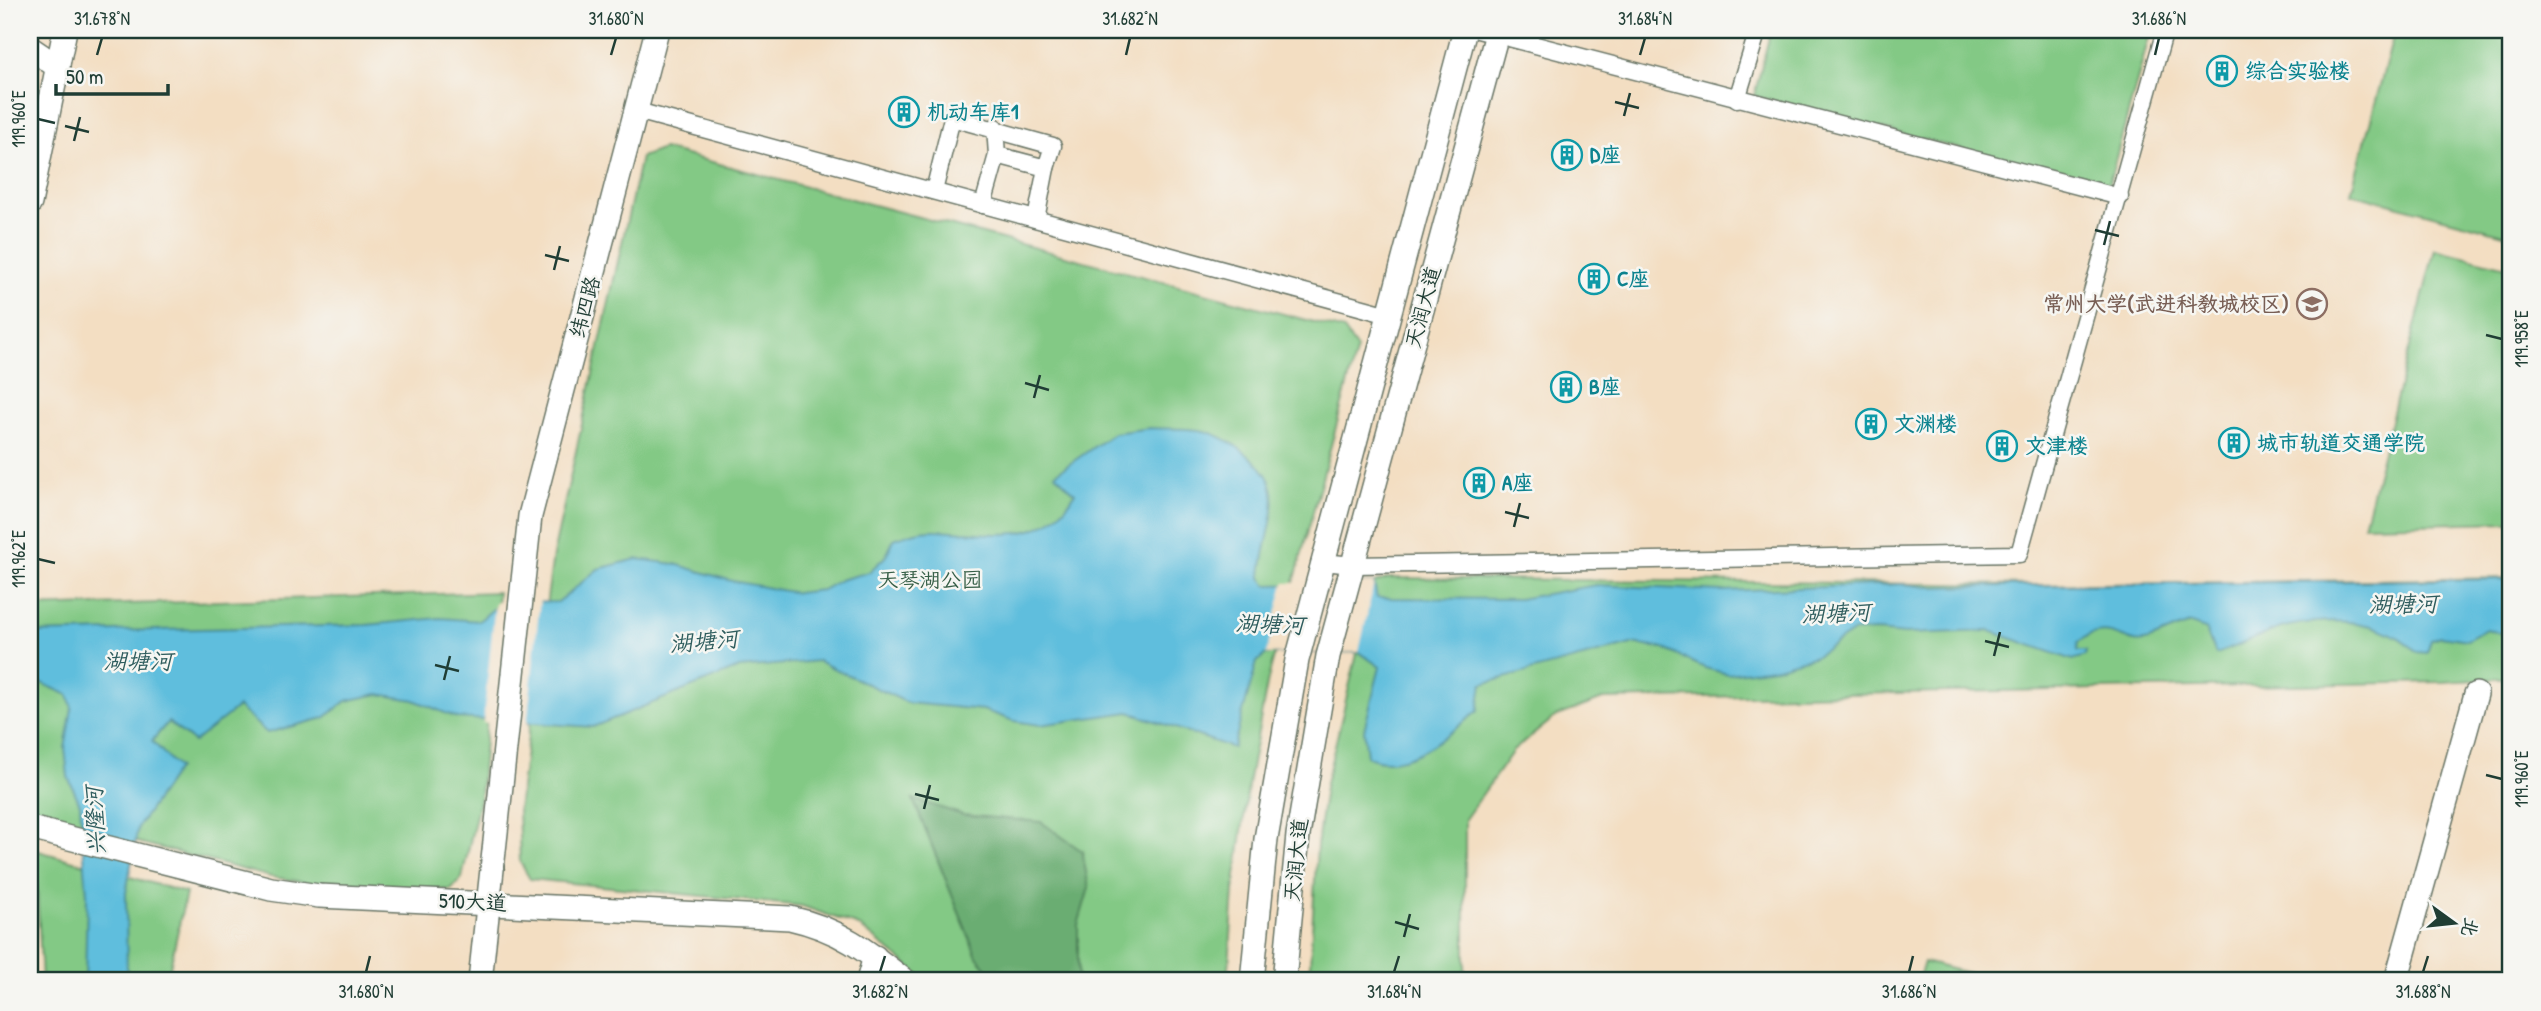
<svg xmlns="http://www.w3.org/2000/svg" width="2541" height="1011" viewBox="0 0 2541 1011" font-family="'Patrick Hand','LXGW WenKai TC',sans-serif">
  <rect width="100%" height="100%" fill="#f6f6f2"/>
  <filter id="ink" filterUnits="userSpaceOnUse"><feTurbulence type="fractalNoise" baseFrequency=".0143" numOctaves="2"/><feDisplacementMap in="SourceGraphic" scale="14" xChannelSelector="R" yChannelSelector="G"/><feConvolveMatrix kernelMatrix="1 2 1 2 8 2 1 2 1" color-interpolation-filters="sRGB"/></filter>
  <filter id="wash" filterUnits="userSpaceOnUse"><feTurbulence type="fractalNoise" baseFrequency=".00686" numOctaves="4" result="noise"/><feDisplacementMap in="SourceGraphic" scale="28" xChannelSelector="R" yChannelSelector="G"/><feGaussianBlur stdDeviation="1.57" result="paint"/><feColorMatrix in="noise" values="0 0 0 0 0 0 0 0 0 0 0 0 0 0 0 0 0 1.4 0 .05"/><feComposite in="paint" operator="in"/></filter>
  <g filter="url(#wash)">
    <rect width="100%" height="100%" fill="#f3dec2"/>
    <g fill="#83c985" stroke="#51835c" stroke-width="2">
      <polygon points="1771,30 2151,30 2108,187 1754,96"/>
      <polygon points="2395,30 2511,30 2511,236 2351,193"/>
      <polygon points="663,149 1344,330 1357,349 1268,679 1249,779 1234,891 1228,981 927,981 859,926 802,906 530,879 520,862 518,809 553,555 641,157"/>
      <polygon points="2435,249 2511,268 2511,522 2364,525"/>
      <polygon points="1389,578 2035,585 2511,578 2511,678 2442,682 1603,699 1555,717 1513,751 1465,819 1465,981 1309,981 1317,846 1325,787 1374,583"/>
      <polygon points="498,592 480,797 462,878 451,890 316,884 271,877 30,814 30,607"/>
      <polygon points="35,850 186,893 167,981 42,981"/>
      <polygon points="1924,962 1999,981 1918,981"/>
    </g>
    <polygon fill="#6aad72" stroke="#447553" stroke-width="2" points="913,799 963,815 1041,822 1082,851 1089,888 1078,925 1078,981 998,981 977,957"/>
    <path fill="#5ebedd" stroke="#3e7e88" stroke-width="2" d="M1150,428C1166,429 1182,428 1198,430C1223,433 1265,462 1272,487C1279,511 1261,552 1261,578L1267,585L1374,583L1377,598L1519,599L1596,585L1722,591L1904,584L1928,587L2511,579V642L2501,633L2486,629L2467,640L2441,636L2431,640L2427,653L2417,652C2382,618 2334,617 2288,626C2269,630 2238,647 2216,654L2205,629L2191,624C2176,628 2160,637 2145,641C2125,646 2109,618 2078,642L2077,651H2086L2085,656L2073,660L1990,631L1905,634L1878,631L1853,632L1816,656L1774,668L1728,674L1705,668L1662,648L1631,644L1482,684L1478,711C1449,733 1405,776 1367,756L1364,730L1380,667L1359,652L1266,654L1257,662L1233,748L1129,712L1040,725L1014,721L983,710L908,703L818,661L739,668L593,727L457,718L414,700L378,694L346,701L324,718L267,733L238,707L194,742L168,722L152,741L178,768L138,827L126,893L127,981H85L87,895L80,804L68,777L65,748L72,708L68,695L37,681H30V633L366,625L440,618L479,621L500,603L558,602L598,569L637,559L675,564L732,581L796,593L822,590L840,580L869,572L886,556L894,539C908,534 921,529 937,530C989,532 1044,549 1075,493L1055,474L1114,433Z"/>
    <g fill="#f3dec2">
      <polygon points="1284,583 1374,583 1359,652 1266,654"/>
      <polygon points="540,599 527,726 483,723 495,603 499,600"/>
    </g>
  </g>
  <g filter="url(#ink)">
    <g fill="none" stroke-linecap="round" stroke-linejoin="round">
      <g stroke="#697566" stroke-width="19">
        <g id="street">
          <polyline points="1478,30 2120,197"/>
          <polyline points="1737,99 1758,30"/>
          <polyline points="637,111 1389,315"/>
          <polyline points="997,155 1046,168 1036,219"/>
          <polyline points="934,191 952,118 1053,146 1046,168"/>
          <polyline points="983,205 997,155 995,127"/>
          <polyline points="1323,562 1353,565 2019,554 2165,30"/>
        </g>
      </g>
      <g stroke="#697566" stroke-width="26">
        <g id="secondary">
          <polyline points="30,48 58,67"/>
          <polyline points="30,203 65,30"/>
          <path d="M30,828L271,889L319,896L790,918C839,929 866,950 905,981"/>
          <polyline points="480,981 530,516 657,30"/>
          <polyline points="868,981 875,957"/>
          <polyline points="1252,981 1266,839 1297,660 1465,30"/>
          <polyline points="1284,981 1298,835 1328,656 1498,30"/>
          <polyline points="2396,981 2476,694"/>
        </g>
      </g>
      <use href="#street" stroke="#fff" stroke-width="16"/>
      <use href="#secondary" stroke="#fff" stroke-width="23"/>
    </g>
  </g>
  <path fill="none" stroke="#1f3d34" stroke-width="2.5" d="M97,55L102,38M611,55L616,38M1126,55L1130,38M1640,55L1645,38M2155,55L2159,38M1615,102L1639,108M1624,116L1630,93M38,119L55,123M65,126L89,132M74,141L80,117M2095,230L2119,236M2104,245L2110,221M545,255L569,261M554,270L560,246M2486,335L2502,339M1025,383L1049,390M1034,398L1040,375M1505,512L1529,518M1514,527L1520,503M38,559L55,563M1985,641L2009,647M1994,656L2000,632M435,665L459,671M444,680L450,656M2486,775L2502,779M915,794L939,800M924,809L930,785M1395,922L1419,929M1404,937L1410,914M366,972L370,956M880,972L885,956M1394,972L1399,956M1909,972L1913,956M2423,972L2428,956"/>
  <defs>
    <g id="building-ring" transform="scale(1.575)"><circle r="9.5" fill="#f6f6f2" stroke="#0f9aa8" stroke-width="1.5"/><path d="M-4-6H4V6H1V3H-1V6H-4ZM-2.5-4.3h1.7v1.8h-1.7ZM.8-4.3h1.7v1.8H.8ZM-2.5-1h1.7V.8h-1.7ZM.8-1h1.7V.8H.8Z" fill="#0f9aa8"/></g>
    <g id="university-ring" transform="scale(1.575)"><circle r="9.5" fill="#f6f6f2" stroke="#8d6e63" stroke-width="1.5"/><path d="M0-5L7-2L0 1L-7-2ZM-4 1L0 2.5L4 1V4Q0 6-4 4Z" fill="#8d6e63"/></g>
  </defs>
  <g fill-rule="evenodd">
    <use href="#building-ring" x="2222" y="71"/>
    <use href="#building-ring" x="904" y="112"/>
    <use href="#building-ring" x="1567" y="155"/>
    <use href="#building-ring" x="1594" y="279"/>
    <use href="#university-ring" x="2312" y="304"/>
    <use href="#building-ring" x="1566" y="387"/>
    <use href="#building-ring" x="1871" y="424"/>
    <use href="#building-ring" x="2234" y="443"/>
    <use href="#building-ring" x="2002" y="446"/>
    <use href="#building-ring" x="1479" y="483"/>
  </g>
  <g text-anchor="middle" stroke-width="5" stroke-linejoin="round" paint-order="stroke">
    <g font-size="21" font-weight="bold" fill="#0d838f" stroke="#f6f6f2" text-anchor="start">
      <text x="2245" y="78">综合实验楼</text>
      <text x="927" y="119">机动车库1</text>
      <text x="1590" y="162">D座</text>
      <text x="1617" y="286">C座</text>
      <text x="1589" y="394">B座</text>
      <text x="1894" y="431">文渊楼</text>
      <text x="2257" y="450">城市轨道交通学院</text>
      <text x="2025" y="453">文津楼</text>
      <text x="1502" y="490">A座</text>
    </g>
    <g font-size="21" font-weight="bold" fill="#785e54" stroke="#f6f6f2" text-anchor="end">
      <text x="2289" y="311">常州大学(武进科教城校区)</text>
    </g>
    <g font-size="21" fill="#1f3d34" stroke="#f6f6f2">
      <text transform="translate(585 307) rotate(-75)" y="7">纬四路</text>
      <text transform="translate(1423 307) rotate(-75)" y="7">天润大道</text>
      <text transform="translate(1296 860) rotate(-84)" y="7">天润大道</text>
      <text transform="translate(473 902) rotate(2)" y="7">510大道</text>
    </g>
    <g font-size="21" fill="#386048" stroke="#f6f6f2">
      <text x="930" y="587">天琴湖公园</text>
    </g>
    <g font-size="23" font-style="italic" fill="#2f5d5e" stroke="#f6f6f2">
      <text transform="translate(2403 604) rotate(-1)" y="8">湖塘河</text>
      <text transform="translate(1836 613) rotate(-2)" y="8">湖塘河</text>
      <text transform="translate(1270 624) rotate(2)" y="8">湖塘河</text>
      <text transform="translate(704 641) rotate(-5)" y="8">湖塘河</text>
      <text x="138" y="669">湖塘河</text>
      <text transform="translate(95 821) rotate(-93)" y="8">兴隆河</text>
    </g>
  </g>
  <rect width="2541" height="1011" fill="none" stroke="#f6f6f2" stroke-width="77"/>
  <g transform="translate(2454 923) rotate(105)" stroke="#f6f6f2" stroke-width="5" paint-order="stroke">
  <path d="M0-5L12 26L0 18L-12 26Z" fill="#1f3d34"/>
  <text y="-10" font-size="19" font-weight="bold" text-anchor="middle" fill="#1f3d34">北</text>
  </g>
  <path d="M56 84v10h112v-10" fill="none" stroke="#1f3d34" stroke-width="3.5"/>
  <text x="66" y="84" font-size="21" fill="#1f3d34" stroke="#f6f6f2" stroke-width="5" paint-order="stroke">50 m</text>
  <rect x="38" y="38" width="2464" height="934" fill="none" stroke="#1f3d34" stroke-width="2.5"/>
  <g font-size="18" text-anchor="middle" fill="#1f3d34">
    <text x="102" y="25">31.678°N</text>
    <text x="616" y="25">31.680°N</text>
    <text x="1130" y="25">31.682°N</text>
    <text x="1645" y="25">31.684°N</text>
    <text x="2159" y="25">31.686°N</text>
    <text transform="translate(19 119) rotate(-90)" y="6">119.960°E</text>
    <text transform="translate(2522 339) rotate(-90)" y="6">119.958°E</text>
    <text transform="translate(19 559) rotate(-90)" y="6">119.962°E</text>
    <text transform="translate(2522 779) rotate(-90)" y="6">119.960°E</text>
    <text x="366" y="998">31.680°N</text>
    <text x="880" y="998">31.682°N</text>
    <text x="1394" y="998">31.684°N</text>
    <text x="1909" y="998">31.686°N</text>
    <text x="2423" y="998">31.688°N</text>
  </g>
</svg>
